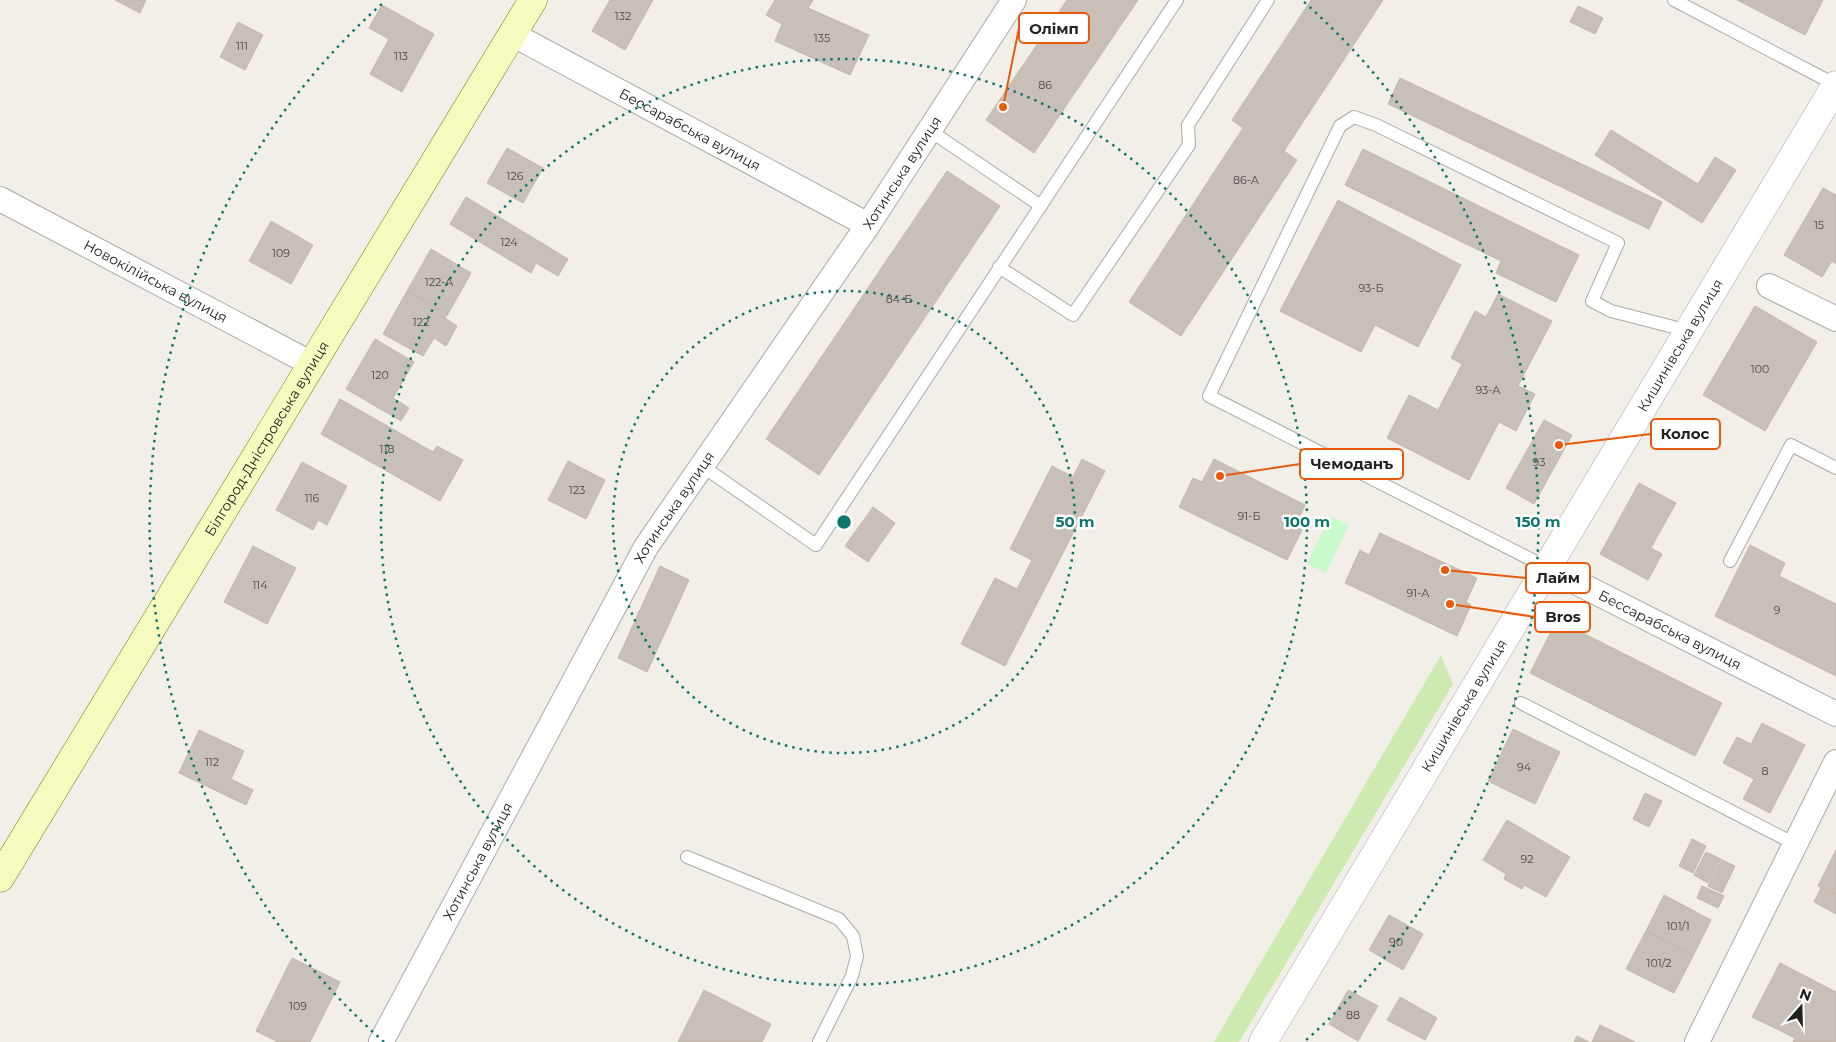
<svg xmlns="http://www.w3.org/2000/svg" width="1836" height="1042" viewBox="0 0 1836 1042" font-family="Montserrat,sans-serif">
  <rect width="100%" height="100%" fill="#f2efe9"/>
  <polygon fill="#cdebb0" points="1441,655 1453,684 1239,1042 1214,1042"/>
  <polygon fill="#c8facc" points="1330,516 1349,525 1326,573 1307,564"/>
  <g fill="#c7bfb8" stroke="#c4b6ab">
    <polygon points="115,0 146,0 140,13"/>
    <polygon points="610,0 653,0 625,50 592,31"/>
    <polygon points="775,0 813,0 808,8 869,35 850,75 775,41 782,24 766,15"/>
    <polygon points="1067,0 1138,0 1034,153 986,120"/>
    <polygon points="1311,0 1383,0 1284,151 1297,160 1181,336 1129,302 1243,128 1232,120"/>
    <polygon points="1737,0 1823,0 1805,35"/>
    <polygon points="382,5 434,34 402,92 370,74 389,39 369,28"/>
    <polygon points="1578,6 1603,18 1595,34 1570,22"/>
    <polygon points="238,22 263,35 245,70 220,57"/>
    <polygon points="1400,78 1662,202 1649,229 1388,104"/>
    <polygon points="1611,130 1698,184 1715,157 1736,170 1702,223 1595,155"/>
    <polygon points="507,148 543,168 523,203 487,183"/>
    <polygon points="1363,149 1579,255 1556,302 1496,273 1501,261 1345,185"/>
    <polygon points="947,171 1000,206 819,475 766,439"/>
    <polygon points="1823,188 1836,195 1836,264 1832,261 1822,277 1784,255"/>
    <polygon points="466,197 568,259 558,276 536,263 531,273 450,224"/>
    <polygon points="1338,200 1461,265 1418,347 1375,325 1361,352 1280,311"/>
    <polygon points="271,221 313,245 291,284 249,261"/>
    <polygon points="431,249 471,273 448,314 407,291"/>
    <polygon points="407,291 448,314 445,318 457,326 446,346 434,338 423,356 383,334"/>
    <polygon points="1498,294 1552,321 1518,386 1535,394 1516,431 1499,422 1469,480 1387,438 1409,395 1438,410 1462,364 1451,358 1475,311 1486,317"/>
    <polygon points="1755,306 1817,342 1765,431 1703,395"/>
    <polygon points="375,339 414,362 393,398 409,408 401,421 346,389"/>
    <polygon points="340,399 433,452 437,446 463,460 440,501 321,434"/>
    <polygon points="1544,420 1572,435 1534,504 1506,488"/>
    <polygon points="1082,459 1105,471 1005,666 961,644 995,578 1017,589 1032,560 1010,549 1052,466 1073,477"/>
    <polygon points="1214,459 1305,505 1295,526 1302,530 1287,560 1179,507 1193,478 1202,482"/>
    <polygon points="568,461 605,480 586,519 548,500"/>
    <polygon points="302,462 347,486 327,525 318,520 313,530 276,510"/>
    <polygon points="1639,483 1676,503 1651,548 1662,554 1648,580 1600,554"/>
    <polygon points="873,507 895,523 868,562 845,546"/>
    <polygon points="1380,533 1477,578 1466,602 1471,605 1457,636 1345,583 1360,550 1369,555"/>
    <polygon points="1750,545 1785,563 1779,576 1836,604 1836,676 1715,616"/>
    <polygon points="253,546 296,568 267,624 224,602"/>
    <polygon points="660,566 689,580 647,672 618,658"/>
    <polygon points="1557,620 1722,703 1695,756 1530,673"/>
    <polygon points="1762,723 1805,745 1770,813 1743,799 1754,779 1723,763 1737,737 1751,744"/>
    <polygon points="1513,729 1560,752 1535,804 1488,781"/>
    <polygon points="199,730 244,751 231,779 253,790 246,805 179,773"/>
    <polygon points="1645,793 1662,801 1649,827 1633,819"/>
    <polygon points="1507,820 1570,857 1546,897 1524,885 1522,889 1504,879 1506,874 1483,860"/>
    <polygon points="1692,839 1706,846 1693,873 1679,866"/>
    <polygon points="1836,850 1836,895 1818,886"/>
    <polygon points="1706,852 1721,859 1708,883 1694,875"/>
    <polygon points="1722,860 1735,866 1722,893 1708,886"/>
    <polygon points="1702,886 1724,896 1718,908 1697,898"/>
    <polygon points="1821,888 1836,895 1836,914 1814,902"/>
    <polygon points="1664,895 1711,920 1693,956 1646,931"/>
    <polygon points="1389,915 1423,934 1403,970 1369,950"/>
    <polygon points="1646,931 1693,956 1674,993 1626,969"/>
    <polygon points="292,958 340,982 310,1042 278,1042 256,1031"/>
    <polygon points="1780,963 1836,992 1836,1042 1793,1042 1795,1038 1752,1017"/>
    <polygon points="704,990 771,1024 762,1042 678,1042"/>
    <polygon points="1348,990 1378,1006 1358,1041 1329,1024"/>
    <polygon points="1400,997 1437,1018 1425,1040 1387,1020"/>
    <polygon points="1600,1025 1635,1042 1592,1042"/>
    <polygon points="1577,1036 1589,1042 1574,1042"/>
  </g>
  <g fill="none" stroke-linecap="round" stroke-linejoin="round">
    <g stroke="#a9a9a9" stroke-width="14">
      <g id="service">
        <polyline points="1674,0 1836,85"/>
        <polyline points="929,130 1041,206"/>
        <polyline points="999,267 1073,315 1189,145 1188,125 1268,0"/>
        <polyline points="702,466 816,545 1177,0"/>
        <polyline points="1730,561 1791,445 1836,468"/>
        <polyline points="1546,567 1209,396 1340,126 1354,117 1376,125 1618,243 1592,301 1611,311 1689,331"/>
        <polyline points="1521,703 1795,844"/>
        <polyline points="687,857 839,919 853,936 857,956 852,976 819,1042"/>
      </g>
    </g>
    <g stroke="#a9a9a9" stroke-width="26">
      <g id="minor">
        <path id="s1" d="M512,34L868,225"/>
        <path id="s2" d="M0,199L312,364"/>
        <polyline points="1769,286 1836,319"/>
        <path id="s3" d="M1546,567L1836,714"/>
        <path id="s4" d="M381,1042L646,547L868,225L1014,0"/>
        <polyline points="1697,1042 1836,762"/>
      </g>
    </g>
    <g stroke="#a9a9a9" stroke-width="29">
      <g id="tertiary">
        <path id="s5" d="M1263,1042C1453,723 1645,404 1836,85"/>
      </g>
    </g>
    <g stroke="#707d05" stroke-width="29">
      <g id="secondary">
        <path id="s6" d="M0,878L533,0"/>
      </g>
    </g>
    <use href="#service" stroke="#fff" stroke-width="12"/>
    <use href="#minor" stroke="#fff" stroke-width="24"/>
    <use href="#tertiary" stroke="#fff" stroke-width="28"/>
    <use href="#secondary" stroke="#f7fabf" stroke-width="28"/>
  </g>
  <g fill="none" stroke="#0f766e" stroke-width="2.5" stroke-dasharray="2.5 5">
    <circle cx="844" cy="522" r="231"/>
    <circle cx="844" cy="522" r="463"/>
    <path d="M384 1042A694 694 0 0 1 384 2M1304 2A694 694 0 0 1 1304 1042"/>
  </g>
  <g text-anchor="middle" stroke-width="5" stroke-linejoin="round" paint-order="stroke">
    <g font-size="11" fill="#4b4948">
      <text x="623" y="20">132</text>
      <text x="822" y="42">135</text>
      <text x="242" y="50">111</text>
      <text x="401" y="60">113</text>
      <text x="1045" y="89">86</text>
      <text x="515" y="180">126</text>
      <text x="1246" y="184">86-А</text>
      <text x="1819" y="229">15</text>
      <text x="509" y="246">124</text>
      <text x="281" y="257">109</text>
      <text x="439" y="286">122-А</text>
      <text x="1371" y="292">93-Б</text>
      <text x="899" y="303">84-Б</text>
      <text x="421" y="326">122</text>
      <text x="1760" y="373">100</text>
      <text x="380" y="379">120</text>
      <text x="1488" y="394">93-А</text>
      <text x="387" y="453">118</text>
      <text x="1539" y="466">93</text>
      <text x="577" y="494">123</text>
      <text x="312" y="502">116</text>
      <text x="1249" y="520">91-Б</text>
      <text x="260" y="589">114</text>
      <text x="1418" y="597">91-А</text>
      <text x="1777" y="614">9</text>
      <text x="212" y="766">112</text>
      <text x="1524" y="771">94</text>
      <text x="1765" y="775">8</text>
      <text x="1527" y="863">92</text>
      <text x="1678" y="930">101/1</text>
      <text x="1396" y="946">90</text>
      <text x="1659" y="967">101/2</text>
      <text x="298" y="1010">109</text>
      <text x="1353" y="1019">88</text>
    </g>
    <g font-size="14" fill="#222" stroke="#fff">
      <text dy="5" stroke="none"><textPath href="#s1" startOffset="202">Бессарабська вулиця</textPath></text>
      <text dy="5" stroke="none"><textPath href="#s4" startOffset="1015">Хотинська вулиця</textPath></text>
      <text dy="5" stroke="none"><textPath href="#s2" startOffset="176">Новокілійська вулиця</textPath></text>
      <text dy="5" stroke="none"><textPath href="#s5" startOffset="812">Кишинівська вулиця</textPath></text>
      <text dy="5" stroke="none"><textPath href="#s6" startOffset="514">Білгород-Дністровська вулиця</textPath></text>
      <text dy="5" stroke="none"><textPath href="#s4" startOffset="610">Хотинська вулиця</textPath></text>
      <text dy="5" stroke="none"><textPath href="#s3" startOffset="139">Бессарабська вулиця</textPath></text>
      <text dy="5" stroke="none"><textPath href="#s5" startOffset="392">Кишинівська вулиця</textPath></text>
      <text dy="5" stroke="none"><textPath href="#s4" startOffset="205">Хотинська вулиця</textPath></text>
    </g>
  </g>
  <circle cx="844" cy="522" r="8" fill="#0f766e" stroke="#fff" stroke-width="2.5"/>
  <g font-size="15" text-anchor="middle" font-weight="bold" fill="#0f766e" stroke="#fff" stroke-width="5" stroke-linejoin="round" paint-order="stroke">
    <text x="1075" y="527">50 m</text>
    <text x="1307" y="527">100 m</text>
    <text x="1538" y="527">150 m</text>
  </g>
  <path fill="none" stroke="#e8590c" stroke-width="2" d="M1003 107L1019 28M1559 445L1651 434M1220 476L1300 464M1445 570L1526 578M1450 604L1535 617"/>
  <g fill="#e8590c" stroke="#fff" stroke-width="2">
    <circle cx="1003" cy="107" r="5"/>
    <circle cx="1559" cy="445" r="5"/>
    <circle cx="1220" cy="476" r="5"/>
    <circle cx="1445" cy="570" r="5"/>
    <circle cx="1450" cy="604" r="5"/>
  </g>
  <g fill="#fff" stroke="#e8590c" stroke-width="2">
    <rect x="1019" y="13" width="70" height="30" rx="5"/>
    <rect x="1651" y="419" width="69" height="30" rx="5"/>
    <rect x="1300" y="449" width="103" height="30" rx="5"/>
    <rect x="1526" y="563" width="64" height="30" rx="5"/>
    <rect x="1535" y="602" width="55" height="30" rx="5"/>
  </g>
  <g font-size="15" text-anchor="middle" font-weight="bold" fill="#222">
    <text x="1054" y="34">Олімп</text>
    <text x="1685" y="439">Колос</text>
    <text x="1352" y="469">Чемоданъ</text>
    <text x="1558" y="583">Лайм</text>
    <text x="1563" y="622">Bros</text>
  </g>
  <g transform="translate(1801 1007) rotate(20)" stroke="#ffffff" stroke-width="4" paint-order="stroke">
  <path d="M0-4L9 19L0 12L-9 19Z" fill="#222222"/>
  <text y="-8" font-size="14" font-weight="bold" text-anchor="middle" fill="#222222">N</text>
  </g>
</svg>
